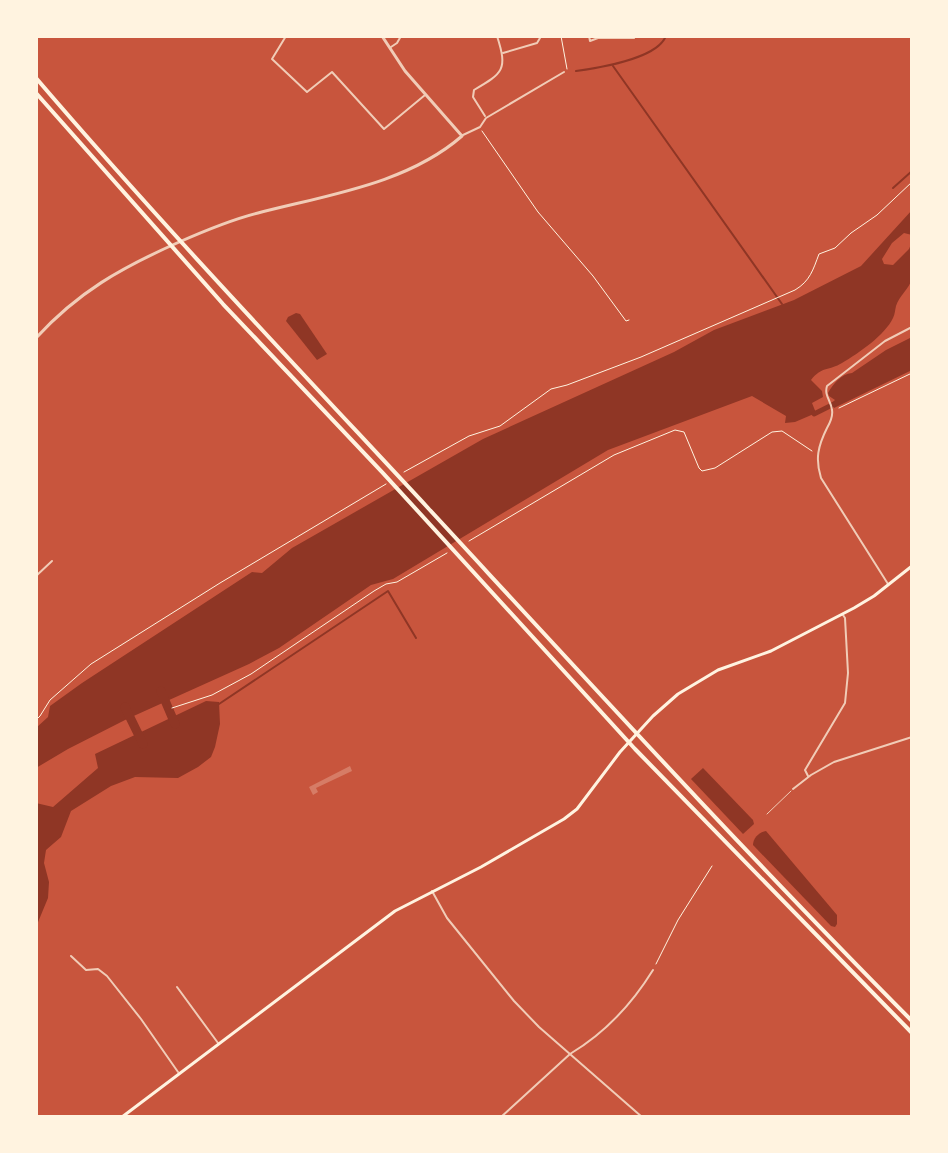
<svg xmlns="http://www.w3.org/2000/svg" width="948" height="1153" viewBox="0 0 948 1153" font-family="Mulish,sans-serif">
  <rect width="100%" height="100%" fill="#c8553d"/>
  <g fill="#8f3625">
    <path d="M912,210V235L904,233L892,243L882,259L884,264L893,265L909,249L912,242C912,253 915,269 912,279C909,289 899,296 896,306C895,310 895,314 893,318C885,335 859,353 842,363C829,371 822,366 811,380L822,391L823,397L812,403L816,413L795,422L785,423L786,416L752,396L608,450L393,579L371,585L279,648L249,664L127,719L68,749L36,768V728L48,717L50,706L82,683L252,572L262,573L292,548L483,439L674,352L714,330L794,300L861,266Z"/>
    <polygon points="296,313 300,314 327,354 317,360 286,321 288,317"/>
    <path d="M912,337V370L834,408L832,403L835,400L829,396L828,393C833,384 841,374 852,373L886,350Z"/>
    <polygon points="206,701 219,702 220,724 215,747 211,757 198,767 178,778 135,777 111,786 71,811 61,837 46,850 44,863 49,882 48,898 36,927 36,803 53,807 98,768 95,754"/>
    <polygon points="703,768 753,820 754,824 743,834 691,779"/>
    <path d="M766,831L837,915V924L835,927L831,926L753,845C753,838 759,832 766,831Z"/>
  </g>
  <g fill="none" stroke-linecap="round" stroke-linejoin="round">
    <g stroke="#8f3625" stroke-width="2">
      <polyline points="613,66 782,304"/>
      <path d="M576,71C598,68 654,59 665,38"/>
      <polyline points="893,188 912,171"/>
      <polyline points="219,704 388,591 416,638"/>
    </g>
    <polyline stroke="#8f3625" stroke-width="5" points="814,414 836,403"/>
    <g stroke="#8f3625" stroke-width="9">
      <polyline points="161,691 175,724"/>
      <polyline points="125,707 143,744"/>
    </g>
  </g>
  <polygon fill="#d67c66" points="350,766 352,771 316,788 318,792 313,795 309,787"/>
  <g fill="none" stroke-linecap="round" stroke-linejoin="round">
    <g stroke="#fff3e0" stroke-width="1">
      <polyline points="561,36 567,69"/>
      <polyline points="482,131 538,212 593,276 626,321 629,320"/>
      <polyline points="839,408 912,373"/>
      <path d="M404,472L469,436L500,426L551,389L567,385L641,357L795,290C810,281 813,270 819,254L835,248L851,233L877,215L912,182"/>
      <polyline points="469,541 614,455 675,430 684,432 699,468 702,471 715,468 772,432 782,431 812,451"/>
      <polyline points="172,708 212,695 251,674 374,591 386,584 397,582 447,553"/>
      <polyline points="36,720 40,716 50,700 91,664 220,583 386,484"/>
      <polyline points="656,964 678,920 712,866"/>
    </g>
    <polyline stroke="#f1ccb7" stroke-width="1" points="767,814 791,791"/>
    <g stroke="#f1ccb7" stroke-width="2">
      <polyline points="286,36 272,59 307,92 332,72 384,129 425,95"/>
      <polyline points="589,36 590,41 598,38 634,38 635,36"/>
      <polyline points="391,47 397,43 401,36"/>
      <polyline points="503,53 537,43 540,38 539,36"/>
      <path d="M485,116L473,97L474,90C503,73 508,70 497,36"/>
      <polyline points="463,135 480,127 486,118 564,72"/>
      <polyline points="36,576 52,561"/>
      <path d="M888,584L821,478C815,459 818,446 827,428C830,423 833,416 832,410C831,400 824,396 827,386L885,341L912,327"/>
      <polyline points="808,776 805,770 845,703 848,673 845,618 843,615"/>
      <polyline points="793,789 811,775 834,762 912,737"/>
      <polyline points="432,891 447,918 514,1001 539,1027 642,1117"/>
      <polyline points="71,956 86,970 98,969 107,976 141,1019 178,1072"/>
      <polyline points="177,987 218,1043"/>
      <path d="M501,1117L570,1054C605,1033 632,1004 653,970"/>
    </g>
    <path stroke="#f1ccb7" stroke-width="3" d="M36,338C78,292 121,268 177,243C204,231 230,220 258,213C327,195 407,184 462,136L405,71L382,36"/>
    <polyline stroke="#fff3e0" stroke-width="3" points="122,1117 395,911 481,867 564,819 577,809 620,752 653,716 678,694 718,670 771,651 854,608 874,596 912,566"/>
    <g stroke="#fff3e0" stroke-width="4">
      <path d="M36,78C162,225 296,366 428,508C588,681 746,854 912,1021"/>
      <polyline points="36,93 223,304 383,473 635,749 912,1033"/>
    </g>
  </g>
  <rect width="948" height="1153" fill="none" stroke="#fff3e0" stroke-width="76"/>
</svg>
